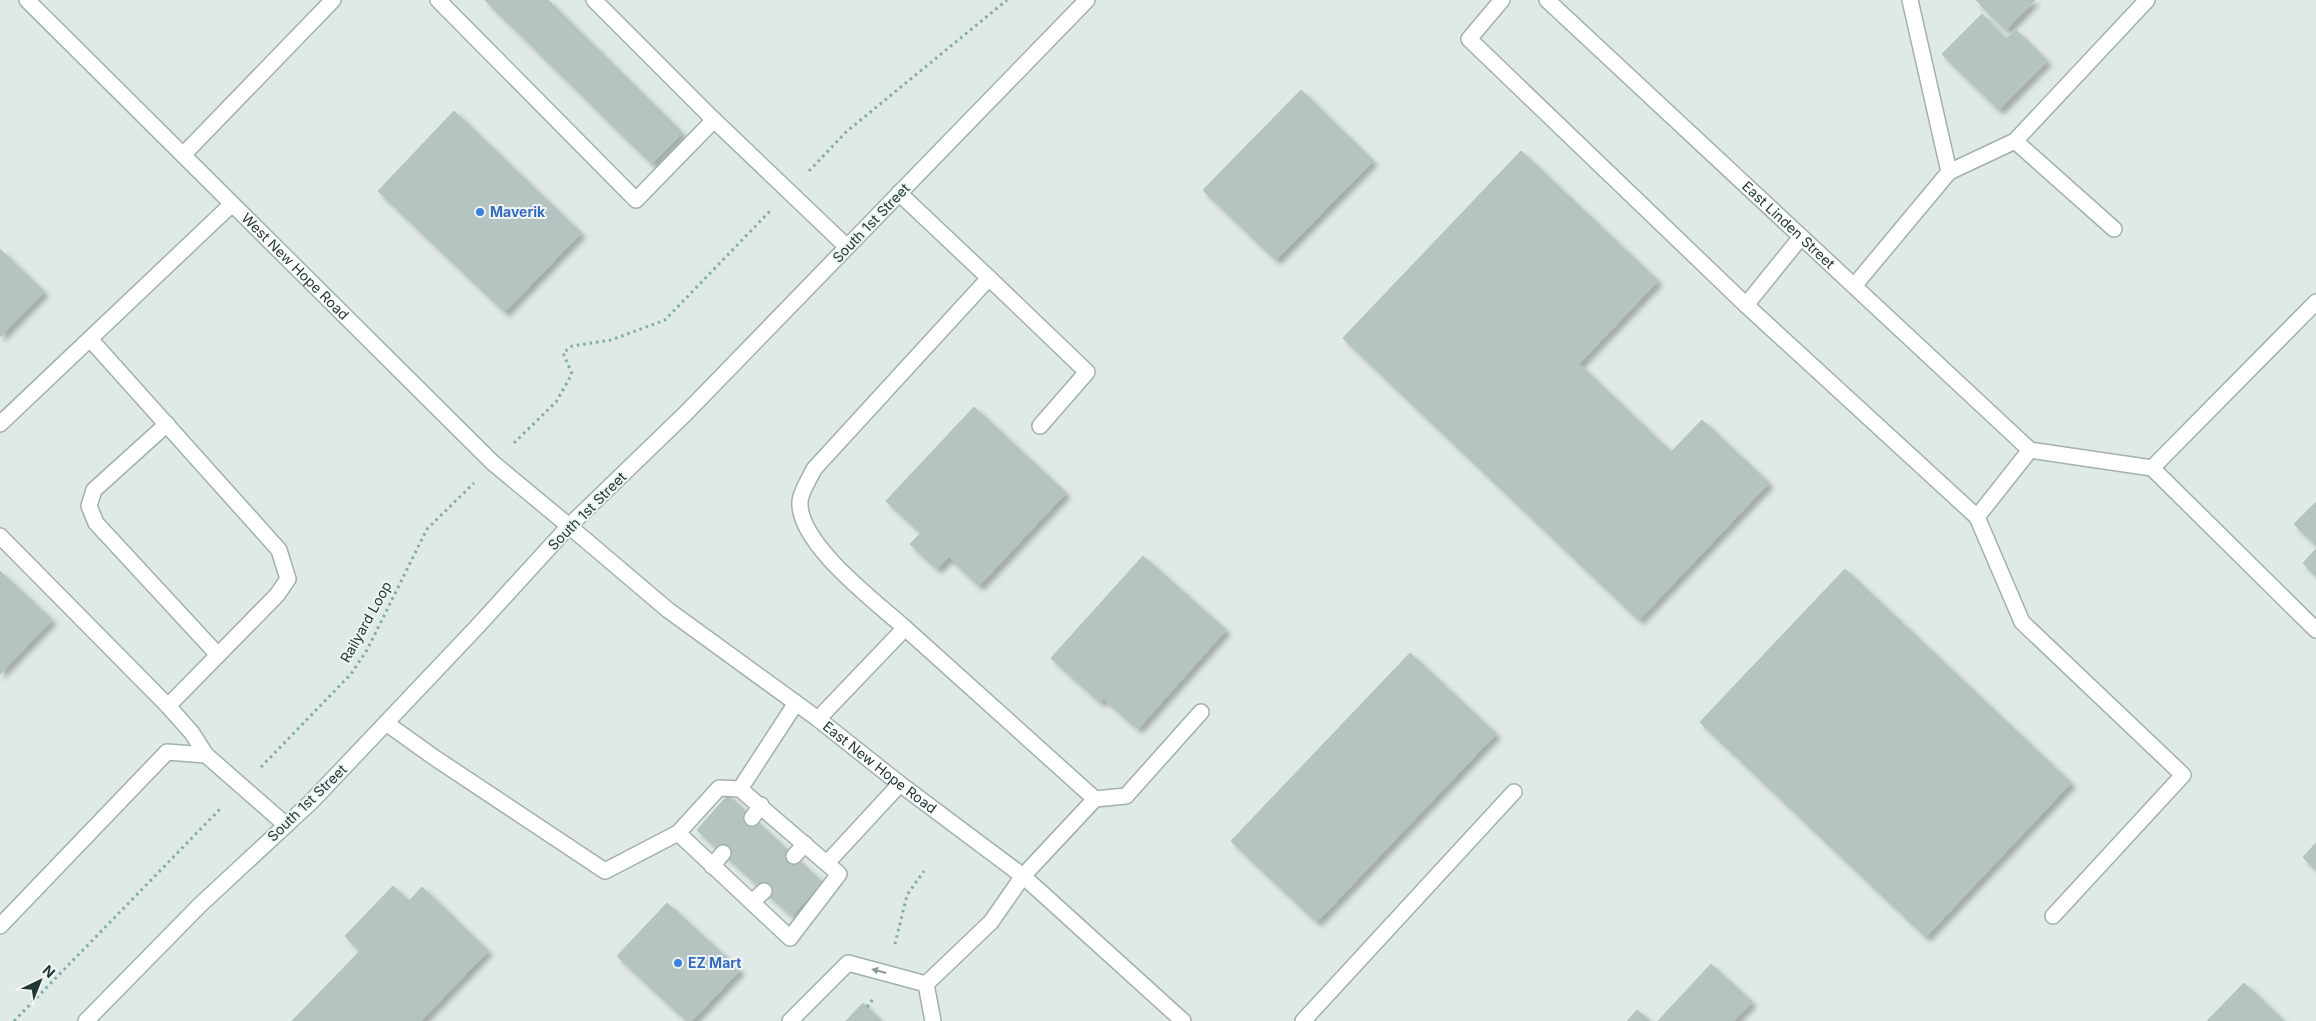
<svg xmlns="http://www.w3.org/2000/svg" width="2316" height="1021" viewBox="0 0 2316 1021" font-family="Inter,sans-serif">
  <defs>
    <filter id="shadow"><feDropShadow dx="4.5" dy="4.5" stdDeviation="2.5" flood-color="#0004"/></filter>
  </defs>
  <rect width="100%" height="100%" fill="#dfe9e6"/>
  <g fill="#b5c4c0" stroke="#b2c2be" filter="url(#shadow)">
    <polygon points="485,0 548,0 682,133 652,164"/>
    <polygon points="1976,0 2035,0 2006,30"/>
    <polygon points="1982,14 2006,39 2016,30 2047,61 1999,110 1942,54"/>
    <polygon points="1301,90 1373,161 1276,260 1203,190"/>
    <polygon points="454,111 581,233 505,312 378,191"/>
    <polygon points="1521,151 1658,281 1579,364 1671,452 1702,420 1769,483 1639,620 1343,338"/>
    <polygon points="0,249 44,292 0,337"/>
    <polygon points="974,407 1066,493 979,586 949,557 937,569 910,544 921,533 886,501"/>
    <polygon points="2316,502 2316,545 2294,524"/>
    <polygon points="2316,549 2316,576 2303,563"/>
    <polygon points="1143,556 1226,630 1138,729 1104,699 1100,702 1051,658"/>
    <polygon points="1845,569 2071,783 1926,937 1700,722"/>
    <polygon points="0,571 52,620 0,674"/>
    <polygon points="1410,653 1496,734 1317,922 1231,841"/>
    <polygon points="728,795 822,882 792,916 697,830"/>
    <polygon points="2316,843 2316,870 2303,857"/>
    <polygon points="393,886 409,901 422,887 488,951 421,1021 292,1021 360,951 345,936"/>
    <polygon points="667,903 740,970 692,1021 687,1021 617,956"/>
    <polygon points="1711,964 1752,1002 1734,1021 1658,1021"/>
    <polygon points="2244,983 2284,1021 2207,1021"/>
    <polygon points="863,1003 881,1021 846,1021"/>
    <polygon points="1637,1010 1650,1021 1627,1021"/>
  </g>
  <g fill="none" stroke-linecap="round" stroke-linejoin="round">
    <g stroke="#a2b0ae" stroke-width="18">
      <g id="service">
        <polyline points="438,0 636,200 714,120"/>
        <polyline points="594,0 714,120 847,247"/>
        <polyline points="1502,0 1469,39 1746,305 1977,517 2022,622 2183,775 2053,916"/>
        <polyline points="2015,141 2114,229"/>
        <polyline points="183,155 333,0"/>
        <polyline points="1949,172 2015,141 2147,0"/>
        <path d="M899,193L989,278L814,469C810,478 801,491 800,501C797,543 875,601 905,628"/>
        <polyline points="989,278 1087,372 1040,426"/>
        <polyline points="1854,286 1949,172 1910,0"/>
        <polyline points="1746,305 1801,237"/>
        <polyline points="90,339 279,550 288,579 277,595 168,706"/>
        <polyline points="0,424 232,204"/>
        <polyline points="167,424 94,490 89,506 96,523 218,655"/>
        <polyline points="2152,468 2316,630"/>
        <polyline points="1977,517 2030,450 2152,468 2316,302"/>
        <polyline points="0,536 168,706 192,733 206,755"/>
        <polyline points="818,719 905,628 1095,799 1023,876 991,922 926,984"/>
        <polyline points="386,723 435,758 605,871 678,833 790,938 839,874 740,789 719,788 678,833"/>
        <polyline points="740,789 796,703"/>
        <polyline points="1095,799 1126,796 1201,712"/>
        <polyline points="752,818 761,805"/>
        <polyline points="794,856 805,844"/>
        <polyline points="827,863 900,784"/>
        <polyline points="712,866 723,853"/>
        <polyline points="752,902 764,891"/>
        <polyline points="0,926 167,752 206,755 286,825"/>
        <polyline points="926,984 933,1021"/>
        <polyline points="790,1021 848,963 926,984"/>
        <polyline points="1303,1021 1514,792"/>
      </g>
    </g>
    <g stroke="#a2b0ae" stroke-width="18">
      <g id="minor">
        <path id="s1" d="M1547,0L2030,450"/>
      </g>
    </g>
    <g stroke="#a2b0ae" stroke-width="18">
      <g id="tertiary">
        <path id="s2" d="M1087,0L685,414L569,526L668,610L818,719L900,784L1023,876L1183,1021"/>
      </g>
    </g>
    <g stroke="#9fb4b0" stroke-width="18">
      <g id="secondary">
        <path id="s3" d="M27,0L493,463L569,526L475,629L311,802L200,905L86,1021"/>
      </g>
    </g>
    <g stroke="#81aba5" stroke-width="3" stroke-dasharray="2.5 4" stroke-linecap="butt">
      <polyline points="809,171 846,132 1007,0"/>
      <polyline points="514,443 556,402 572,374 563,353 572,346 611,340 665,320 770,211"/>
      <polyline points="261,767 351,674 367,650 427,529 474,483"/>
      <polyline points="895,944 907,895 924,871"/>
      <polyline points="867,1007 873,999"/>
      <polyline points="14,1021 222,807"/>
    </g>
    <use href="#service" stroke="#fff" stroke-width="15"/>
    <use href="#minor" stroke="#fff" stroke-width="15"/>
    <use href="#tertiary" stroke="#fff" stroke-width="15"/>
    <use href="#secondary" stroke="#fff" stroke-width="15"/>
  </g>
  <defs><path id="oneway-solid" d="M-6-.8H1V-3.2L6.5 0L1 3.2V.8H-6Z" transform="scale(1.25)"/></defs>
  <use fill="#909c9a" href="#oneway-solid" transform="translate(879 971) rotate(-165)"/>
  <g fill="#3f7fe0" stroke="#eff6f4" stroke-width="2">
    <circle cx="480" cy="212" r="5"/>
    <circle cx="678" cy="963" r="5"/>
  </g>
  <g text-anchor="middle" stroke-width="4" stroke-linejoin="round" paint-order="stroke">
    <g font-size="14" font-weight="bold" fill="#366cbe" stroke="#eff6f4" text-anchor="start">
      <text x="490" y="217">Maverik</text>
      <text x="688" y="968">EZ Mart</text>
    </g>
    <g font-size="14" fill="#213836" stroke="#eff6f4">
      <text transform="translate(871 223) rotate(-46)" y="5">South 1st Street</text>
      <text dy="5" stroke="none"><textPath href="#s1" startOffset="330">East Linden Street</textPath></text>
      <text dy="5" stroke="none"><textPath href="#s3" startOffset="378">West New Hope Road</textPath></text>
      <text transform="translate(587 511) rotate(-45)" y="5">South 1st Street</text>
      <text transform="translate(366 622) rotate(-61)" y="5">Railyard Loop</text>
      <text dy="5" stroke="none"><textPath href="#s2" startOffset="1132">East New Hope Road</textPath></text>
      <text transform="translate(307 803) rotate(-44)" y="5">South 1st Street</text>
    </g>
  </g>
  <g transform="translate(40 981) rotate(43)" stroke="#eff6f4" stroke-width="4" paint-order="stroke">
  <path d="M0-4L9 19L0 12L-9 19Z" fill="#213836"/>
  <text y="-8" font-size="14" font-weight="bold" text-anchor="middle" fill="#213836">N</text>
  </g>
</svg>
